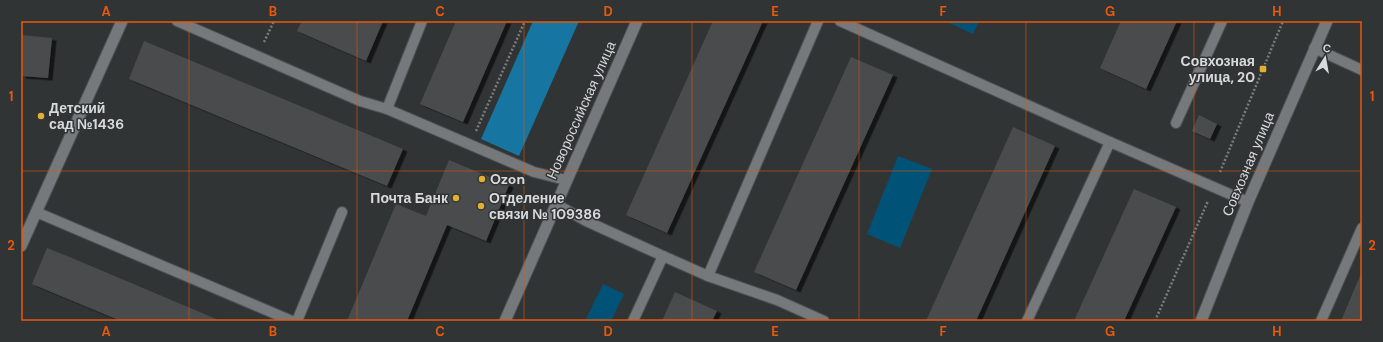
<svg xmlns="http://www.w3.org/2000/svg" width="1383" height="342" viewBox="0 0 1383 342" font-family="'DM Sans',sans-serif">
  <defs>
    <filter id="shadow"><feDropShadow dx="4.5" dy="2.5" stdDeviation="0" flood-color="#0009"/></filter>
  </defs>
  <rect width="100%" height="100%" fill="#313435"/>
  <g fill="#005376">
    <polygon points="945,21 979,21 973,34"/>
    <polygon points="898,156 932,169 900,248 867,234"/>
    <polygon points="603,284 624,294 611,321 585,321"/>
  </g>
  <polygon fill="#1775a2" points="533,21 579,21 519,156 481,139"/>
  <g fill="#494c4e" filter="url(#shadow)">
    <polygon points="302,21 383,21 366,61 297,31"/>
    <polygon points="456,21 507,21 463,122 420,104"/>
    <polygon points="713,21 763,21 667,233 626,215"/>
    <polygon points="1121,21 1177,21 1146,89 1100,68"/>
    <polygon points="21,35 52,38 48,78 21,76"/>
    <polygon points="144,41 403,149 387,186 129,79"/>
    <polygon points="851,57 893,75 796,290 754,272"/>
    <polygon points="1199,115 1217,124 1210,139 1192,131"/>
    <polygon points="1013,127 1055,146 1040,179 976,321 926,321"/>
    <polygon points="449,160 509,185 486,241 447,225 407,321 347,321 396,204 426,216"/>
    <polygon points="1134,189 1176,207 1124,321 1074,321"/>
    <polygon points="47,248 72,258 221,321 121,321 32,284"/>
    <polygon points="1362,271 1362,321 1341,321"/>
    <polygon points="675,292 717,311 712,321 662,321"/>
  </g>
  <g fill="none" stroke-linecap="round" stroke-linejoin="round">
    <g stroke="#4e5052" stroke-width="12">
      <g id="service">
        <polyline points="177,21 360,101 387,109 534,172 566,180"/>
        <polyline points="840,21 1110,142 1248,202"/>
        <polyline points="1314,48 1362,70"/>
        <polyline points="387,109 422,21"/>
        <polyline points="1176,123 1222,21"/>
        <polyline points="556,204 586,221 663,256 708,276 777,300 824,321"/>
        <polyline points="36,212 292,321"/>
        <polyline points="708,276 818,21"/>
        <polyline points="297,321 342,212"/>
        <polyline points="633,321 663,256"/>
        <polyline points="1027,321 1110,142"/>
        <polyline points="1321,321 1362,228"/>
      </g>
    </g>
    <g stroke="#4e5052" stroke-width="13">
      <polyline id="minor" points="21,246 122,21"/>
    </g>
    <g stroke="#4e5052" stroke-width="13">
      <g id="tertiary">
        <polyline points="505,321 637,21"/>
        <polyline points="1201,321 1248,202 1327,21"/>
      </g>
    </g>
    <g stroke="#7a7c7d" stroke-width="2.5" stroke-dasharray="2 2" stroke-linecap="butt">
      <polyline points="264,42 274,21"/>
      <polyline points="476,131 525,21"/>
      <polyline points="1220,172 1283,21"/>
      <polyline points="1155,321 1208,201"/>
    </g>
    <use href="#service" stroke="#75797b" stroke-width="10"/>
    <use href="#minor" stroke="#75797b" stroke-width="11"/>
    <use href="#tertiary" stroke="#75797b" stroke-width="11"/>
  </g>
  <path fill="none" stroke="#e8590c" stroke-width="1" stroke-opacity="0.55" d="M189,21V321M357,21V321M524,21V321M692,21V321M859,21V321M1026,21V321M1194,21V321M21,171H1362"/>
  <g fill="#e0b034" stroke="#313435" stroke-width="1.5">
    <rect x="1259" y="65" width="8" height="8" rx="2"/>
    <circle cx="41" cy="116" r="4"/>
    <circle cx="482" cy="179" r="4"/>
    <circle cx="456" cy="198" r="4"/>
    <circle cx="481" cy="206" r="4"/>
  </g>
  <g text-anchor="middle" stroke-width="3" stroke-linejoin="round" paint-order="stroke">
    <g font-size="14" font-weight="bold" fill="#d8dadb" stroke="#313435" text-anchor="start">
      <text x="1255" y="66" text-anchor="end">Совхозная<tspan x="1255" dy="16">улица, 20</tspan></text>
      <text x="49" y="113">Детский<tspan x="49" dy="16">сад №1436</tspan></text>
      <text x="490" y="184">Ozon</text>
      <text x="448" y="203" text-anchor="end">Почта Банк</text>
      <text x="489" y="203">Отделение<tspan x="489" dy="16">связи № 109386</tspan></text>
    </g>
    <g font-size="14" fill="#d8dadb" stroke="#313435">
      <text transform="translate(581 110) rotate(-66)" y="5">Новороссийская улица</text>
      <text transform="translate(1248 164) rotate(-67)" y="5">Совхозная улица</text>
    </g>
  </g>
  <rect width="1383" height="342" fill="none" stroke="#313435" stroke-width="44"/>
  <g transform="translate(1325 58) rotate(11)" stroke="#313435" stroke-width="3" paint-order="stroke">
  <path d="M0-3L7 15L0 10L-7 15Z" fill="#d8dadb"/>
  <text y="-6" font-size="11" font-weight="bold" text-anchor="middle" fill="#d8dadb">С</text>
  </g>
  <rect x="22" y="22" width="1339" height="298" fill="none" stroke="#e8590c" stroke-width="1.5"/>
  <g font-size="13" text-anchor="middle" font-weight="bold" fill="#e8590c">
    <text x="106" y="16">A</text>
    <text x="273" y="16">B</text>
    <text x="440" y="16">C</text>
    <text x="608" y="16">D</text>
    <text x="775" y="16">E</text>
    <text x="943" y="16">F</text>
    <text x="1110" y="16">G</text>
    <text x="1277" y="16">H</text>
    <text x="11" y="101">1</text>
    <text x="1372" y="101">1</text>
    <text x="11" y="250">2</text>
    <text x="1372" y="250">2</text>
    <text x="106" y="336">A</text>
    <text x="273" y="336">B</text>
    <text x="440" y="336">C</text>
    <text x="608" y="336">D</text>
    <text x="775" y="336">E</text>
    <text x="943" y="336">F</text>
    <text x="1110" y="336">G</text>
    <text x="1277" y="336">H</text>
  </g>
</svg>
